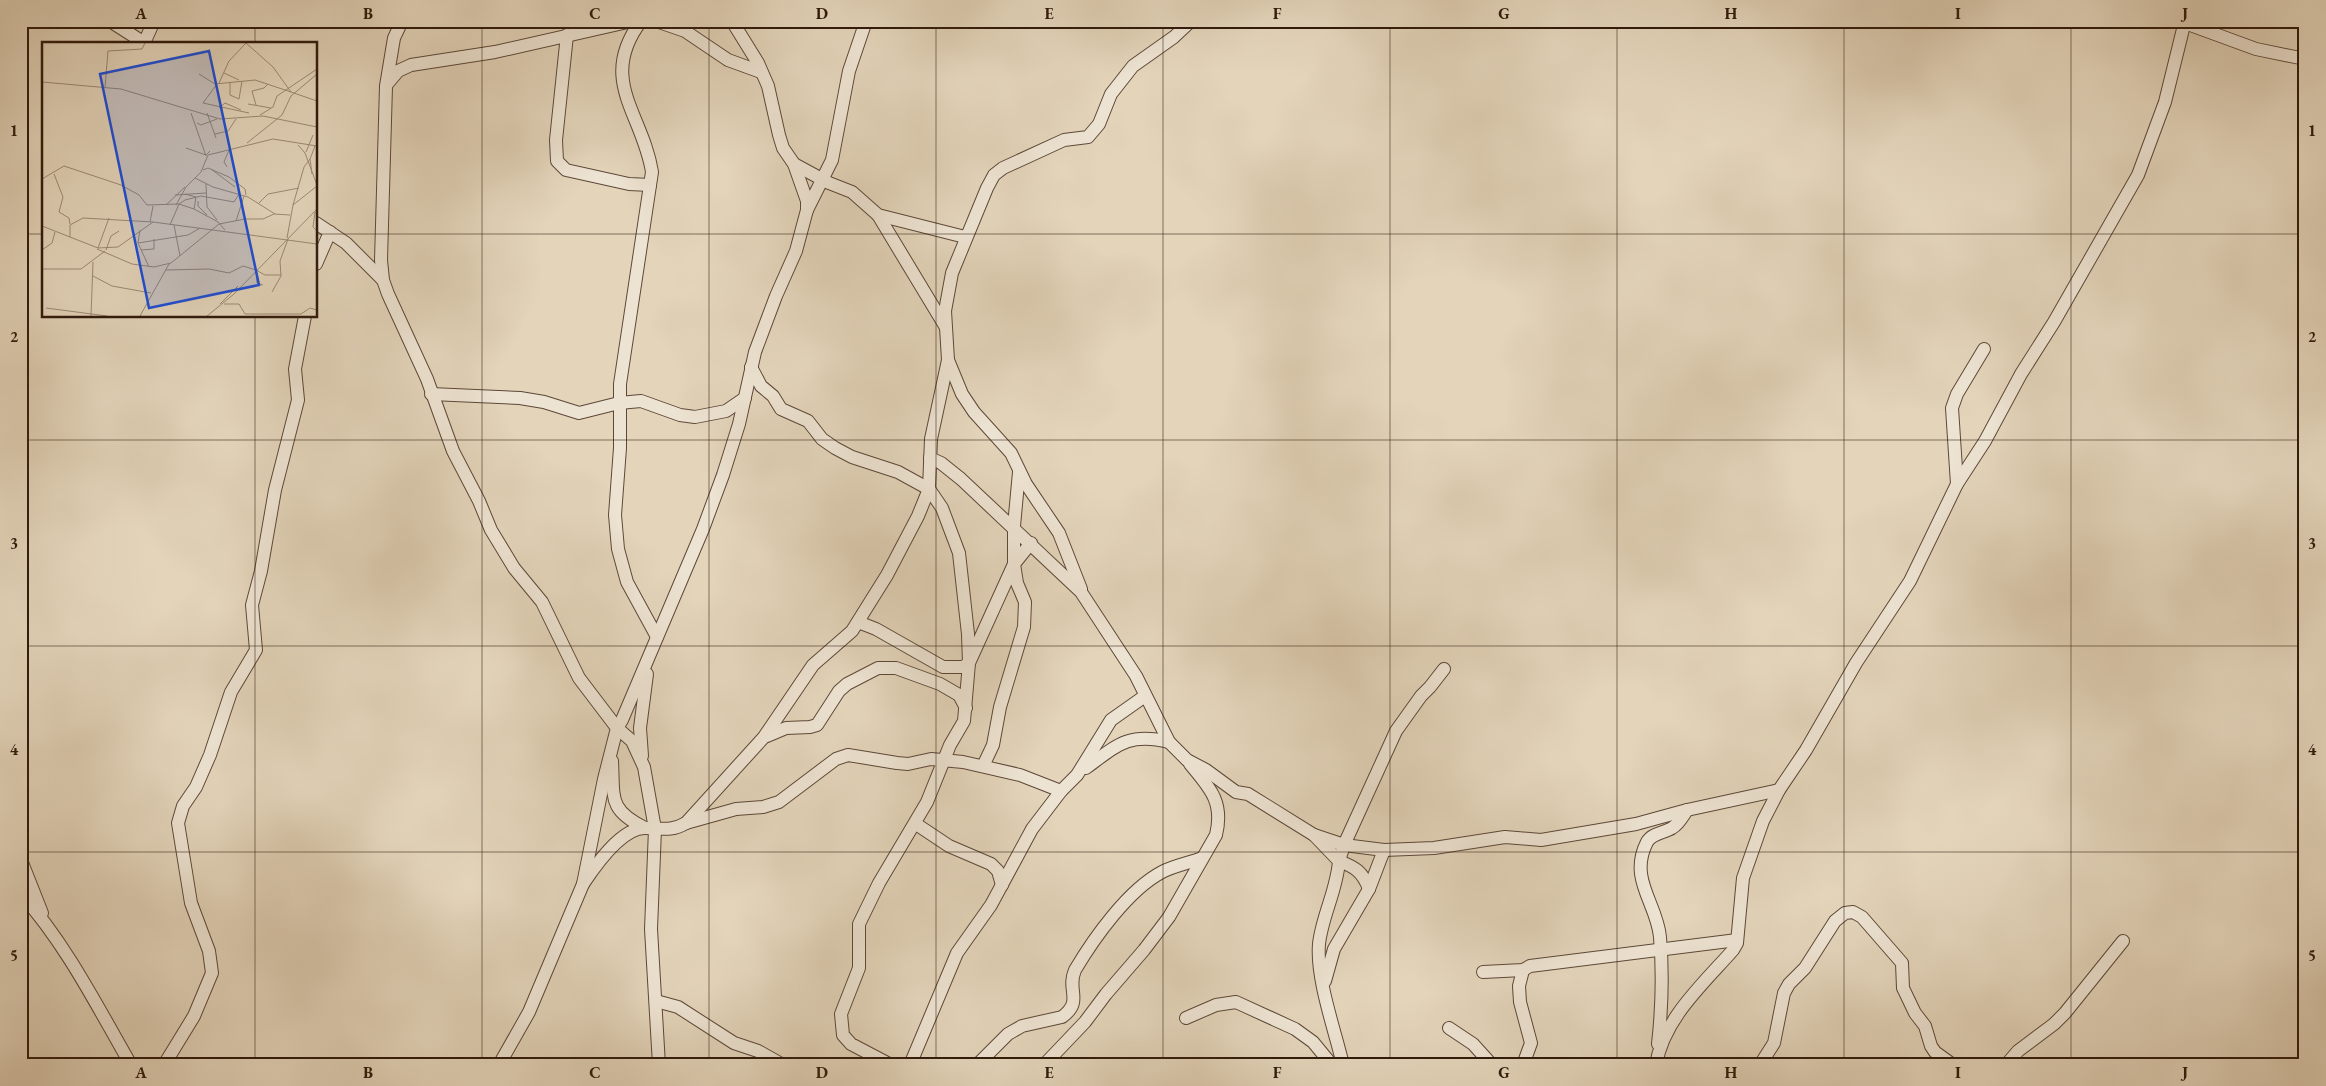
<svg xmlns="http://www.w3.org/2000/svg" width="2326" height="1086" viewBox="0 0 2326 1086" font-family="'EB Garamond',serif">
  <rect width="100%" height="100%" fill="#e3d4ba"/>
  <filter id="stains"><feTurbulence type="fractalNoise" baseFrequency=".004" numOctaves="4"/><feColorMatrix values="0 0 0 0 .2 0 0 0 0 .09 0 0 0 0 .02 0 0 0 .5 -.17"/></filter>
  <radialGradient id="worn" r=".72"><stop offset=".6" stop-color="#630" stop-opacity="0"/><stop offset="1" stop-color="#630" stop-opacity=".3"/></radialGradient>
  <g fill="none" stroke-linecap="round" stroke-linejoin="round">
    <g stroke="#5d4838" stroke-width="14">
      <g id="minor">
        <polyline points="110,21 146,44"/>
        <polyline points="402,21 394,38 386,86 381,260 383,280 388,294 427,379 453,451 479,501 491,530 514,568 542,602 579,678 617,728 632,741 644,767 655,829 651,929 659,1065"/>
        <path d="M641,21C597,80 643,114 652,172L620,384V448L615,515L618,549L627,582L657,637"/>
        <polyline points="656,21 685,31 728,60 761,72"/>
        <polyline points="2185,23 2256,49 2305,59"/>
        <polyline points="567,35 556,140 557,161 566,170 629,184 650,185"/>
        <polyline points="145,41 154,21"/>
        <polyline points="387,84 398,71 411,65 495,52 632,21"/>
        <polyline points="794,164 829,183 852,192 878,215 965,237"/>
        <polyline points="807,210 832,160 849,71 866,21"/>
        <polyline points="878,215 945,326"/>
        <polyline points="316,223 346,243 383,280"/>
        <polyline points="316,264 330,232"/>
        <polyline points="948,360 962,394 974,412 1011,453 1026,484 1059,533 1081,589"/>
        <polyline points="751,367 761,386 773,396 781,409 808,421 822,439 835,448 852,457 898,472 929,489 942,508 959,553 968,634 969,663 964,721 950,745 927,802 879,883 859,924 859,968 841,1014 843,1035 851,1044 891,1065"/>
        <polyline points="431,394 520,398 544,402 579,413 619,403 641,401 680,415 695,417 726,411 745,398"/>
        <path d="M930,458L941,463L961,479L1081,592L1136,676L1169,742L1187,760L1206,770L1236,792L1248,794L1314,835L1339,861C1337,890 1322,916 1319,944C1316,979 1335,1030 1343,1065"/>
        <polyline points="1957,484 1952,408 1957,394 1984,349"/>
        <polyline points="858,622 876,629 943,667 963,667 969,663 1014,564 1031,543"/>
        <polyline points="767,736 786,728 810,727 817,725 839,691 847,684 878,668 896,668 940,684 959,695 966,708"/>
        <polyline points="642,756 640,728 647,674"/>
        <path d="M612,761C614,798 608,810 645,828"/>
        <polyline points="983,766 993,745 1000,707 1024,627 1025,602 1017,583 1014,564 1014,526 1019,472"/>
        <path d="M1086,768C1117,745 1129,732 1169,742"/>
        <polyline points="686,823 736,809 763,807 779,802 836,759 848,755 897,763 908,764 931,759 963,762 1020,775 1061,791"/>
        <polyline points="916,824 949,846 991,864 998,871 1002,885"/>
        <polyline points="1314,835 1344,845 1384,850 1434,848 1505,837 1541,840 1636,824 1687,810 1779,790"/>
        <polyline points="21,860 42,913"/>
        <path d="M583,884C595,866 621,828 645,828C661,828 671,832 686,823L764,737L813,665L852,631L887,575L918,516L929,489L931,439L948,360L945,311L952,273L987,188L994,175L1003,168L1064,140L1088,137L1099,124L1111,94L1133,66L1174,37L1191,21"/>
        <path d="M1369,889C1363,872 1355,867 1339,861L1344,845L1396,731L1421,696L1430,687L1444,669"/>
        <path d="M21,894C66,944 97,1006 131,1065"/>
        <polyline points="1523,970 1519,986 1520,1002 1531,1043 1523,1065"/>
        <polyline points="1483,972 1523,970 1530,966 1737,940"/>
        <polyline points="1325,981 1334,949 1369,889 1384,850"/>
        <polyline points="656,1001 678,1007 734,1043 758,1051 783,1065"/>
        <polyline points="1186,1018 1216,1005 1236,1002 1295,1029 1313,1042 1332,1065"/>
        <polyline points="1449,1028 1473,1044 1492,1065"/>
        <path d="M1658,1044C1662,1008 1663,973 1660,937C1657,903 1628,879 1647,842C1652,833 1664,833 1672,828C1679,824 1683,816 1687,810"/>
        <path d="M980,1062L1008,1034L1022,1026L1062,1017C1084,1001 1066,990 1075,970C1094,938 1128,890 1162,872C1173,866 1189,863 1202,858"/>
        <polyline points="35,1065 67,1065"/>
        <polyline points="164,1065 194,1016 212,973 209,951 191,903 178,823 183,806 196,787 210,755 231,692 256,650 252,605 261,571 275,490 298,400 295,369 305,316"/>
        <polyline points="499,1065 529,1012 583,884 604,779 617,728 622,720 703,529 723,475 739,424 755,352 776,296 796,251 807,210 807,201 794,164 783,148 779,135 768,86 758,63 732,21"/>
        <polyline points="910,1065 957,953 991,905 1032,829 1061,791 1077,775 1111,720 1145,696"/>
        <path d="M1044,1065L1085,1022L1106,994L1144,950L1169,917L1216,835C1224,802 1210,788 1190,764"/>
        <path d="M1656,1065C1663,1019 1704,983 1733,950L1737,943L1743,878L1763,821L1779,790L1806,750L1856,663L1910,581L1957,484L1985,441L2021,374L2054,322L2138,175L2165,102L2185,21"/>
        <polyline points="1760,1065 1774,1043 1784,993 1789,984 1805,968 1835,921 1845,913 1853,912 1862,917 1902,963 1903,988 1915,1013 1925,1026 1931,1046 1935,1052 1953,1065"/>
        <polyline points="2006,1065 2018,1051 2054,1024 2065,1013 2123,941"/>
      </g>
    </g>
    <use href="#minor" stroke="#ede3d2" stroke-width="12"/>
  </g>
  <path fill="none" stroke="#301a0c" stroke-width="1" stroke-opacity="0.55" d="M255,21V44M482,21V1065M709,21V1065M936,21V1065M1163,21V1065M1390,21V1065M1617,21V1065M1844,21V1065M2071,21V1065M21,234H44M316,234H2305M255,316V1065M21,440H2305M21,646H2305M21,852H2305"/>
  <g transform="translate(42 42)">
    <rect width="275" height="275" fill="#e3d4ba"/>
    <path fill="none" stroke="#9b8a74" stroke-width="1" d="M204,1L231,25L249,50L275,59M182,31L197,38M157,32L173,42L213,38L249,50M0,40L79,47L178,77L221,74L275,85M188,40V53L197,57L200,39M177,41L187,19L204,1M175,42L161,61L207,71M63,46L66,9L100,7L103,1M206,62L229,66M214,63L210,49L222,46L226,42M177,66L183,61L199,68M149,71L164,114M165,71L174,96M218,73L231,65L235,54L275,27M155,81L159,83L175,77M173,92L186,89L194,77M205,101L240,73L249,54L275,32M256,103L263,111L275,143M144,106L164,113L168,109M264,110L271,93M185,125L182,120L187,108M169,127L193,145M161,128L166,126L187,135L203,147L204,153M12,132L21,155L17,170L27,176L28,182M270,132L268,117L273,104M153,136L171,145L206,155L233,172M0,137L22,124L79,143L97,153L105,163L137,162L152,167L176,180L183,188M164,142L165,165L175,178M143,152L154,155L152,167M133,153L164,151M156,159V164L165,173M216,162L226,152L257,146M124,163L143,145M134,163L144,145L159,130L166,113L231,97L275,104M251,163L262,125L268,117M273,170L271,185L275,189M194,179L202,154M108,180L111,164M128,183L137,162L143,158L159,154L192,160L197,152M132,183L138,214M0,184L56,206L76,205L111,180L275,202M98,188L96,201L107,225M28,195V183L41,176L111,180M245,196L251,163L275,144M96,201L146,193L158,186M56,206L67,176M55,207L90,222L112,225L129,221L177,182L203,177H221L232,172L248,173M0,208L10,201L13,190M64,208L69,194L77,189M99,208L112,207V197M0,227H39L63,209M124,228L167,227L187,231L201,224L214,228M214,228L223,233H239M214,229L215,241L221,243M51,234L70,244L109,251M230,250L239,234L238,219L246,197M178,262L196,244M182,262H197L203,272H259L268,266L275,268M4,266L65,274M49,274L51,220M98,274L127,222M165,274L192,252L275,167"/>
    <path fill="#1d4ed8" fill-opacity="0.15" stroke="#1d4ed8" stroke-width="2.5" d="M167,9L217,243L107,266L58,32Z"/>
    <rect width="275" height="275" fill="none" stroke="#301a0c" stroke-width="2.5"/>
  </g>
  <rect width="2326" height="1086" fill="none" stroke="#e3d4ba" stroke-width="55"/>
  <rect x="28" y="28" width="2270" height="1030" fill="none" stroke="#301a0c" stroke-width="2"/>
  <g font-size="16" text-anchor="middle" font-weight="bold" fill="#301a0c">
    <text x="141" y="19">A</text>
    <text x="368" y="19">B</text>
    <text x="595" y="19">C</text>
    <text x="822" y="19">D</text>
    <text x="1049" y="19">E</text>
    <text x="1277" y="19">F</text>
    <text x="1504" y="19">G</text>
    <text x="1731" y="19">H</text>
    <text x="1958" y="19">I</text>
    <text x="2185" y="19">J</text>
    <text x="14" y="136">1</text>
    <text x="2312" y="136">1</text>
    <text x="14" y="342">2</text>
    <text x="2312" y="342">2</text>
    <text x="14" y="549">3</text>
    <text x="2312" y="549">3</text>
    <text x="14" y="755">4</text>
    <text x="2312" y="755">4</text>
    <text x="14" y="961">5</text>
    <text x="2312" y="961">5</text>
    <text x="141" y="1078">A</text>
    <text x="368" y="1078">B</text>
    <text x="595" y="1078">C</text>
    <text x="822" y="1078">D</text>
    <text x="1049" y="1078">E</text>
    <text x="1277" y="1078">F</text>
    <text x="1504" y="1078">G</text>
    <text x="1731" y="1078">H</text>
    <text x="1958" y="1078">I</text>
    <text x="2185" y="1078">J</text>
  </g>
  <rect width="100%" height="100%" filter="url(#stains)"/>
  <rect width="100%" height="100%" fill="url(#worn)"/>
</svg>
